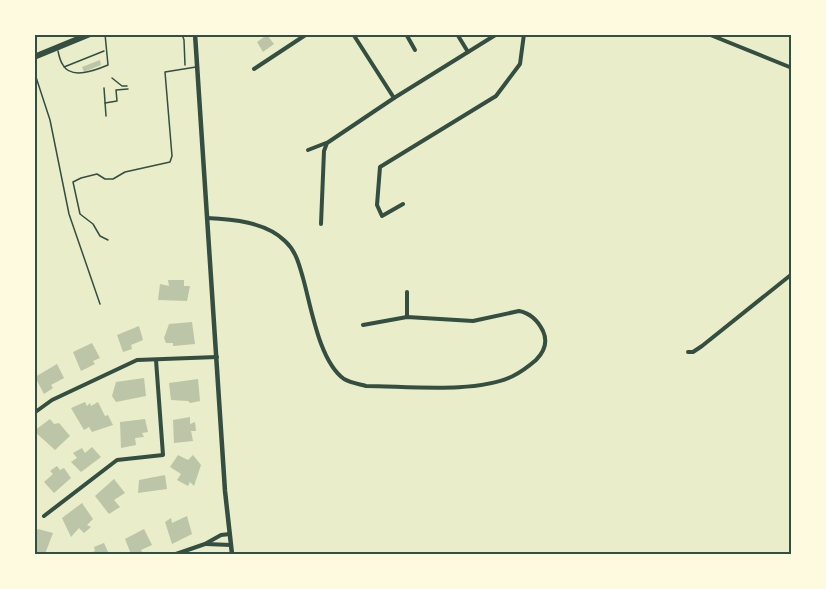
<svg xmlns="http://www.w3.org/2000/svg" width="826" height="589" viewBox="0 0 826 589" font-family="'Asap Condensed',sans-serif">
  <rect width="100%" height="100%" fill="#e9edc9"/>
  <g fill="#bcc5a7">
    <polygon points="267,35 274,44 263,52 257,42"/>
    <polygon points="100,60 101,65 84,72 82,67"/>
    <polygon points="168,280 184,280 184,286 190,286 187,301 158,300 160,284 169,286"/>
    <polygon points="192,322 195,344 173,346 173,343 166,343 164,338 169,324"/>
    <polygon points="139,326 143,340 131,345 132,349 123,352 117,335"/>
    <polygon points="92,343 100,358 93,361 95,364 81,371 73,352"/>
    <polygon points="57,364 64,378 51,385 53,388 44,394 35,377"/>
    <polygon points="144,378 146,396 116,402 112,396 116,382"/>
    <polygon points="198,379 200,401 190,403 188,401 171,400 169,383"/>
    <polygon points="85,402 87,406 90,403 91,406 98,402 105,416 108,415 113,425 92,432 89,427 84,430 71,408"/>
    <polygon points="190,417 190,424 195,422 196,431 191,431 193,441 174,443 173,420"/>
    <polygon points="50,419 54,424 59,423 70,436 55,450 34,431"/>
    <polygon points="145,419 148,432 142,433 144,437 135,438 136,445 121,448 120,422"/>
    <polygon points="92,447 101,457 81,472 71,462 77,458 73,453 82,448 85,453"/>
    <polygon points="178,455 188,460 193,455 201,465 194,486 190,482 188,486 177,480 181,474 170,467"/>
    <polygon points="57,466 60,470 64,468 71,478 54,493 44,482 53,474 50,471"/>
    <polygon points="165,475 167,489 138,493 139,480"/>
    <polygon points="114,479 125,493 114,500 120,507 109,514 95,496"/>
    <polygon points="82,503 93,519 87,525 91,527 84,533 79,528 71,537 62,518"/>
    <polygon points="187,516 192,534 172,544 165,522 171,518 172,523"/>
    <polygon points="38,529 53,533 45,554 34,553 34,534"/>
    <polygon points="144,529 152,545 141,550 143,554 131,554 125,539"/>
    <polygon points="104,543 109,554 87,554 95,551 94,547"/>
  </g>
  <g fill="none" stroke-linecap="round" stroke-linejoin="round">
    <g stroke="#344e41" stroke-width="1.5">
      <polyline points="182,34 184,40 185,65"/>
      <polyline points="112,78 122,86 127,86"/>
      <polyline points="104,88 106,116"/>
      <polyline points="105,103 117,101 116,90 128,89"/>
    </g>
    <g stroke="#344e41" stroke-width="1.5">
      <path d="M58,51C59,56 60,61 63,65C71,80 96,70 108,65L105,34"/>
      <polyline points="64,67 104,51"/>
      <polyline points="34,71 50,120 69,214 100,304"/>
      <polyline points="108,240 100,236 93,224 80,214 73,182 81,178 97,174 105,179 113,179 125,172 170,162 172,156 165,72 196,67"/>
    </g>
    <g stroke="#344e41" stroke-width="4">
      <polyline points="353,34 394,98"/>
      <polyline points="406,34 415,50"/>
      <polyline points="457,34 468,52"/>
      <polyline points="708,34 792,68"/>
      <polyline points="254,69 307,34"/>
      <polyline points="308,150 326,143"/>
      <polyline points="403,204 382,216 377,205 380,167 496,96 520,64 524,34"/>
      <path d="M207,218C232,219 266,222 285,241C296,251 299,264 303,278C311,306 319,361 344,379C351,383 359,384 366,386C406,386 477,394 513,376C521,372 529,366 536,360C544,352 548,342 543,331C538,321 530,313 519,311L473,321L407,317L363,325"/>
      <polyline points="321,224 324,151 327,143 394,98 497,34"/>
      <polyline points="407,292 407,317"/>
      <polyline points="688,352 693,352 702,346 792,274"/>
      <polyline points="34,413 52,400 137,360 217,357"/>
      <polyline points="44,516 117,460 163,455 156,360"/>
      <polyline points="206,544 231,545"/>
      <polyline points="176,554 205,544 221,535 230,534"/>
    </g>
    <polyline stroke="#344e41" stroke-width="4.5" points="195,34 225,491 232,554"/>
    <polyline stroke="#344e41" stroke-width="6" points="34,57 90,34"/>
  </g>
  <rect width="826" height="589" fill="none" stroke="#fefae0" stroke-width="72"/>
  <rect x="36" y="36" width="754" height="517" fill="none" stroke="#344e41" stroke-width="2"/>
</svg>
